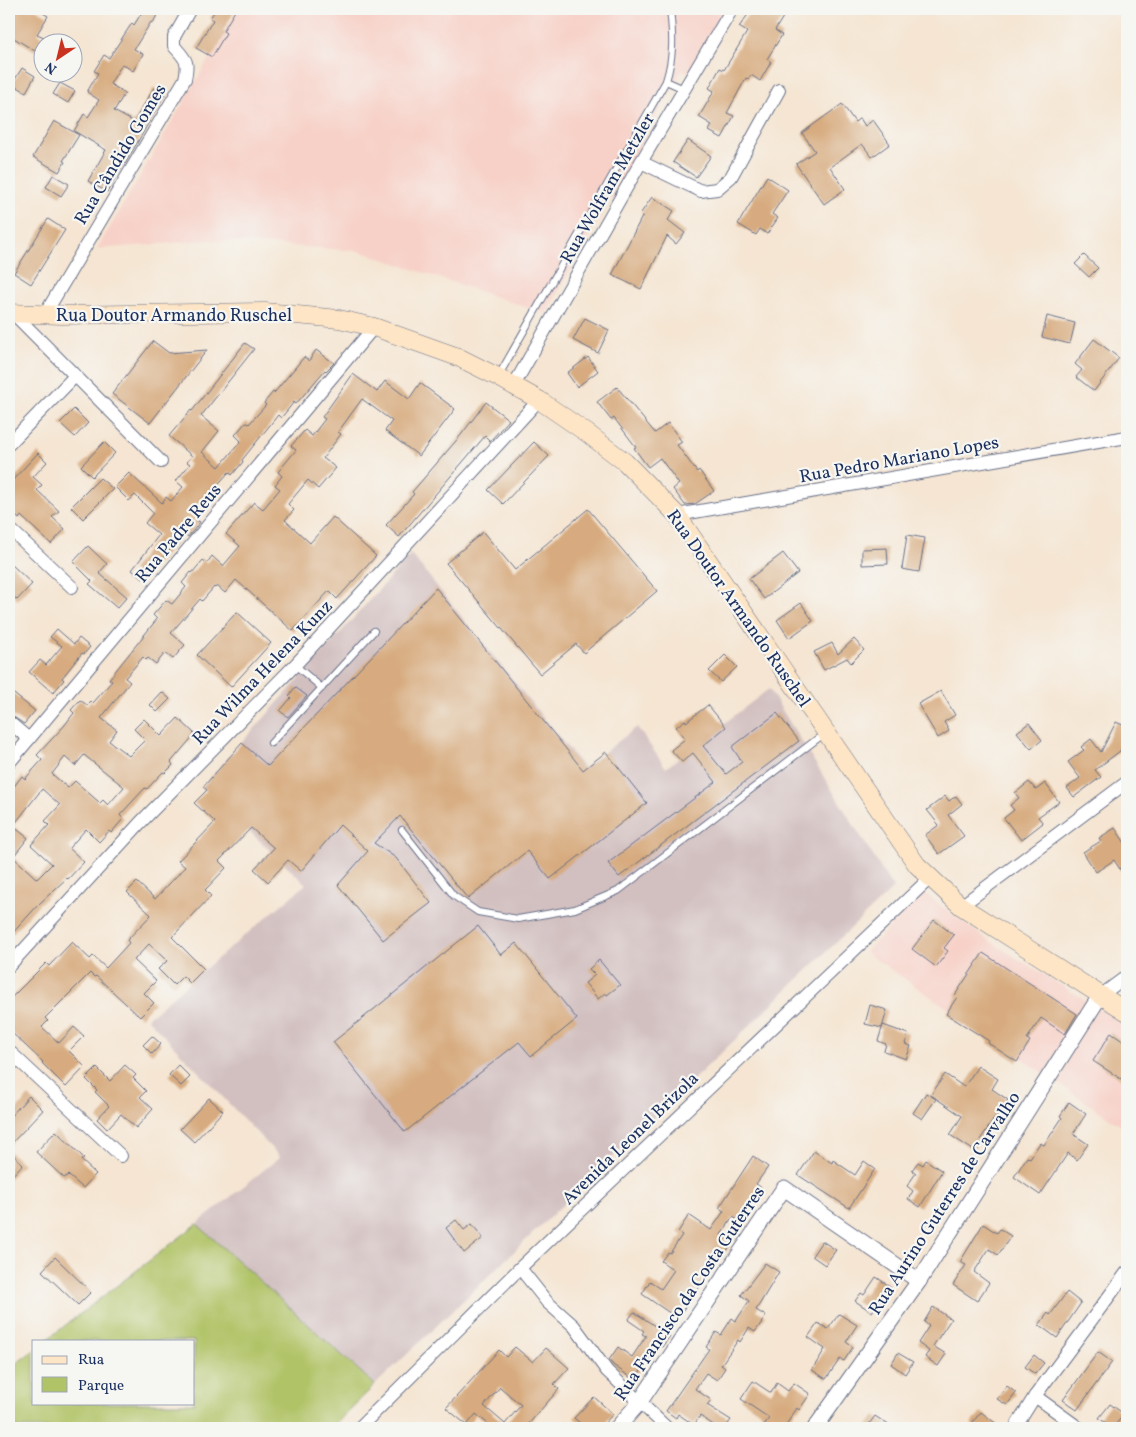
<svg xmlns="http://www.w3.org/2000/svg" width="1136" height="1437" viewBox="0 0 1136 1437" font-family="Vollkorn,serif">
  <rect width="100%" height="100%" fill="#f6f6f2"/>
  <filter id="ink" filterUnits="userSpaceOnUse"><feTurbulence type="fractalNoise" baseFrequency=".02" numOctaves="2"/><feDisplacementMap in="SourceGraphic" scale="10" xChannelSelector="R" yChannelSelector="G"/><feConvolveMatrix kernelMatrix="1 2 1 2 8 2 1 2 1" color-interpolation-filters="sRGB"/></filter>
  <filter id="wash" filterUnits="userSpaceOnUse"><feTurbulence type="fractalNoise" baseFrequency=".0096" numOctaves="4" result="noise"/><feDisplacementMap in="SourceGraphic" scale="20" xChannelSelector="R" yChannelSelector="G"/><feGaussianBlur stdDeviation="1.12" result="paint"/><feColorMatrix in="noise" values="0 0 0 0 0 0 0 0 0 0 0 0 0 0 0 0 0 1.4 0 .05"/><feComposite in="paint" operator="in"/></filter>
  <g filter="url(#wash)">
    <rect width="100%" height="100%" fill="#f5e5d2"/>
    <g fill="#f7d1c8">
      <polygon points="238,9 725,9 688,73 681,71 546,314 359,251 210,240 97,249"/>
      <polygon points="925,892 929,897 986,939 1127,1026 1127,1130 865,952"/>
    </g>
    <polygon fill="#d2bfc0" points="411,554 584,768 637,727 666,768 769,689 893,888 375,1385 197,1224 280,1157 147,1018 306,884 202,787"/>
    <polygon fill="#b0c366" stroke="#667962" points="197,1224 375,1385 331,1428 9,1428 9,1369 34,1350 34,1403 194,1403 194,1341 45,1341"/>
    <g id="blocks">
      <g fill="#d7ab7f" fill-rule="evenodd">
        <polygon points="16,9 36,9 48,16 37,34 44,37 35,51 9,35 9,20"/>
        <polygon points="144,9 150,9 158,13 153,23 151,22 134,49 143,54 133,71 122,64 110,84 125,93 114,111 134,122 154,88 165,94 125,164 124,163 107,192 88,181 106,150 74,131 84,114 88,117 99,100 87,92 98,73 94,71 104,55 109,58 132,23 134,25"/>
        <polygon points="216,9 236,9 223,31 226,33 212,57 196,48 213,20 210,18"/>
        <polygon points="752,9 788,9 775,30 782,35 767,59 771,62 760,81 751,75 748,79 746,78 727,113 734,116 722,138 709,131 712,125 699,117 714,91 709,88 720,68 724,70 747,32 739,27"/>
        <polygon points="22,68 35,76 26,92 12,84"/>
        <polygon points="60,83 75,91 68,103 53,94"/>
        <polygon points="842,104 855,122 860,118 865,126 873,120 890,144 872,157 862,144 830,167 845,189 824,204 796,164 815,151 802,133"/>
        <polygon points="54,121 79,135 63,161 65,162 59,172 33,157"/>
        <polygon points="688,140 711,156 696,177 673,162"/>
        <polygon points="53,175 69,184 61,196 46,187"/>
        <polygon points="767,176 788,190 772,214 778,218 767,234 760,229 756,235 738,224"/>
        <polygon points="652,197 674,211 668,220 685,233 676,244 667,236 641,289 612,275 643,215 641,213"/>
        <polygon points="48,219 65,230 31,284 14,273"/>
        <polygon points="1084,255 1098,268 1089,277 1075,264"/>
        <polygon points="1047,316 1075,323 1070,344 1042,337"/>
        <polygon points="585,318 609,330 598,353 573,340"/>
        <polygon points="1094,339 1119,358 1094,391 1076,377 1082,370 1075,364"/>
        <polygon points="153,341 169,353 207,350 150,423 112,394"/>
        <polygon points="245,343 254,349 201,416 219,431 202,452 219,467 241,441 235,435 246,422 249,424 266,405 264,403 273,392 274,393 304,357 309,361 316,350 334,363 326,371 325,370 296,404 294,402 281,418 278,415 242,460 243,462 232,475 229,472 213,490 218,494 196,520 200,522 188,537 184,533 159,563 157,562 143,579 132,570 159,535 145,523 153,513 135,495 129,501 115,487 129,473 162,503 166,497 171,501 183,487 176,481 190,464 187,462 192,456 169,436 191,410 192,411"/>
        <polygon points="588,357 598,371 577,387 567,373"/>
        <path d="M353,374L377,392L385,381L409,399L420,383L455,409L419,456L385,431L392,421L362,399L338,432L341,434L323,458L336,468L318,489L308,480L288,504L294,510L285,520L310,543L333,517L376,556L337,599L329,591L293,631L236,580L225,593L217,586L215,588L214,587L202,601L200,599L171,633L185,645L173,659L165,653L156,664L148,658L146,660L143,657L125,678L130,682L101,718L117,730L109,741L129,756L145,740L134,729L144,719L161,736L178,718L195,734L171,762L173,765L165,773L163,772L147,789L145,788L120,815L123,819L111,833L109,831L99,842L86,829L69,848L84,862L68,879L67,878L39,904L9,937V793L22,776L25,779L42,760L37,755L64,726L74,713L71,710L80,700L87,705L91,701L93,703L112,681L109,679L157,619L153,615L166,600L172,604L186,587L182,583L191,572L192,573L203,560L207,563L212,556L223,566L240,546L226,534L254,502L263,509L280,489L275,485L282,476L278,472L296,450L291,446L305,430L312,436L325,419L322,417ZM84,755L124,787L108,805L103,800L100,803L75,781L68,788L52,774L65,757L75,766ZM42,789L60,805L45,821L49,825L31,845L52,864L37,879L13,857L28,838L13,826Z"/>
        <polygon points="617,387 655,433 668,423 682,442 677,445 697,472 699,470 714,491 695,504 685,505 673,489 679,484 660,458 648,467 634,448 636,447 614,418 611,420 597,402"/>
        <polygon points="486,402 509,420 490,441 485,436 399,537 386,525 414,494 412,492 461,435"/>
        <polygon points="74,409 88,423 75,437 60,423"/>
        <polygon points="104,442 115,453 92,477 81,466"/>
        <polygon points="534,442 549,456 503,504 488,490"/>
        <polygon points="38,453 47,462 33,477 42,485 37,490 59,511 52,517 65,529 51,544 21,516 19,519 9,509 9,484"/>
        <polygon points="100,478 113,489 83,519 71,507"/>
        <polygon points="588,509 657,591 584,653 576,644 540,674 446,563 483,532 515,570"/>
        <polygon points="907,535 925,538 919,572 902,569"/>
        <polygon points="88,546 107,564 99,573 127,597 117,608 89,584 92,581 73,562"/>
        <polygon points="887,548 888,564 862,565 862,549"/>
        <polygon points="783,553 798,573 764,599 749,579"/>
        <polygon points="9,562 32,584 17,600 9,592"/>
        <polygon points="436,588 583,770 606,752 647,803 550,879 527,851 468,899 400,816 374,843 396,858 431,903 383,940 338,885 368,851 340,825 301,871 288,860 268,882 254,869 274,848 251,828 219,861 226,868 205,890 211,896 172,937 204,969 190,983 183,976 174,985 158,969 167,961 149,944 134,960 156,981 144,993 154,1003 140,1017 96,976 94,977 90,973 45,1018 48,1021 42,1027 59,1043 74,1027 84,1036 69,1051 85,1067 66,1087 42,1063 43,1062 9,1030 9,1000 46,963 49,966 72,942 90,959 93,956 106,968 129,943 127,940 151,915 127,892 137,882 155,899 185,867 178,861 215,822 194,803 207,790 203,787 242,743 268,766"/>
        <polygon points="801,603 813,621 789,638 777,620"/>
        <polygon points="237,612 271,643 231,687 197,655"/>
        <polygon points="57,629 74,644 79,638 90,647 84,654 82,653 62,678 64,680 53,693 29,672 40,660 46,665 62,646 50,637"/>
        <polygon points="854,639 864,650 851,663 847,658 824,670 814,652 832,643 838,654"/>
        <polygon points="725,655 737,667 721,682 709,671"/>
        <polygon points="295,687 307,696 288,717 280,711 291,698 289,696"/>
        <polygon points="9,690 35,711 24,724 9,714"/>
        <polygon points="941,691 955,715 944,722 949,731 938,738 918,704"/>
        <polygon points="162,692 170,699 157,712 150,705"/>
        <polygon points="708,705 726,727 703,746 726,774 742,762 732,747 777,713 799,741 619,877 608,863 716,782 693,753 682,762 671,750 685,739 676,727 685,720 686,722"/>
        <polygon points="1116,722 1127,727 1127,736 1120,751 1095,770 1101,777 1074,797 1067,788 1080,778 1068,762 1084,750 1081,747 1091,739 1101,752"/>
        <polygon points="1029,723 1042,740 1031,749 1017,732"/>
        <polygon points="1029,782 1036,790 1045,783 1059,802 1038,817 1043,823 1021,840 1004,818 1014,810 1010,805 1019,798 1015,793"/>
        <polygon points="945,796 949,801 956,796 962,804 948,815 964,836 939,854 925,835 939,825 927,810"/>
        <polygon points="1115,828 1127,846 1127,880 1114,860 1096,872 1083,852 1101,841 1099,838"/>
        <polygon points="934,920 954,935 944,948 948,951 936,967 912,949"/>
        <polygon points="478,926 501,955 516,943 577,1019 531,1056 519,1042 405,1132 333,1042"/>
        <polygon points="983,953 1077,1014 1065,1034 1041,1018 1027,1039 1030,1041 1017,1062 988,1043 989,1041 946,1014 957,997 955,995"/>
        <polygon points="599,960 620,985 607,995 605,993 598,999 585,983 595,975 589,969"/>
        <polygon points="870,1005 887,1010 882,1028 865,1024"/>
        <polygon points="883,1025 908,1034 905,1044 911,1046 906,1059 884,1051 886,1044 878,1041"/>
        <polygon points="1111,1033 1127,1044 1127,1070 1121,1079 1093,1061"/>
        <polygon points="152,1036 161,1044 152,1054 143,1045"/>
        <polygon points="125,1065 136,1075 133,1078 146,1091 140,1097 153,1109 136,1128 121,1114 107,1129 97,1119 109,1106 95,1092 97,1090 86,1079 97,1068 110,1081"/>
        <polygon points="178,1065 190,1077 181,1086 169,1075"/>
        <polygon points="978,1066 998,1079 992,1089 1008,1100 1002,1110 1001,1109 973,1150 950,1135 962,1116 931,1095 945,1074 964,1087"/>
        <polygon points="926,1093 936,1099 922,1119 913,1113"/>
        <polygon points="29,1096 43,1110 9,1146 9,1118"/>
        <polygon points="209,1098 223,1111 194,1142 180,1129"/>
        <polygon points="1069,1102 1086,1114 1073,1134 1088,1144 1077,1160 1068,1153 1040,1195 1014,1177 1027,1157 1030,1158 1040,1143 1044,1145 1062,1118 1060,1116"/>
        <polygon points="56,1131 84,1158 81,1160 96,1174 83,1188 68,1175 64,1178 36,1152"/>
        <polygon points="9,1151 23,1164 9,1179"/>
        <polygon points="814,1151 832,1163 833,1160 855,1175 864,1161 875,1169 849,1208 798,1175"/>
        <polygon points="753,1156 768,1167 756,1184 762,1188 740,1221 733,1217 721,1235 732,1243 726,1252 723,1250 706,1278 677,1318 642,1294 650,1281 661,1289 674,1270 661,1261 668,1252 670,1253 682,1235 678,1232 689,1215 711,1230 724,1211 719,1208"/>
        <polygon points="926,1160 942,1171 920,1207 908,1199 913,1191 907,1186 916,1173 912,1170 918,1162 923,1165"/>
        <polygon points="456,1220 464,1230 472,1224 483,1238 464,1253 446,1228"/>
        <polygon points="983,1224 997,1233 1000,1229 1011,1236 998,1255 989,1249 974,1272 989,1283 977,1301 953,1285 966,1265 960,1262"/>
        <polygon points="822,1241 836,1250 825,1265 812,1256"/>
        <polygon points="55,1257 91,1292 78,1305 42,1271"/>
        <polygon points="765,1263 779,1272 756,1310 766,1316 755,1332 749,1328 740,1342 738,1340 721,1365 725,1368 717,1380 706,1373 695,1389 711,1400 707,1405 731,1420 725,1428 718,1428 700,1416 694,1425 678,1414 676,1418 666,1411 709,1349 706,1347 716,1332 721,1335 732,1318 736,1321 749,1301 741,1295"/>
        <polygon points="876,1277 891,1287 872,1312 855,1301 861,1293 864,1295"/>
        <polygon points="1067,1292 1081,1303 1057,1338 1039,1325 1048,1313 1050,1315"/>
        <polygon points="933,1307 951,1319 933,1346 946,1354 938,1366 925,1357 929,1351 918,1343 929,1326 924,1322"/>
        <polygon points="634,1312 670,1336 662,1347 659,1346 634,1380 613,1365 609,1360 618,1347 632,1357 646,1336 642,1334 644,1331 628,1320"/>
        <polygon points="839,1314 857,1325 846,1342 853,1347 844,1361 840,1359 826,1379 812,1370 825,1349 808,1337 818,1323 828,1329"/>
        <path d="M515,1347L533,1362L546,1348L569,1368L554,1384L559,1389L525,1428H493L476,1414L467,1425L446,1408L499,1350L506,1357ZM500,1387L521,1405L505,1424L484,1406Z"/>
        <polygon points="1098,1352 1112,1362 1077,1410 1063,1400"/>
        <polygon points="898,1353 913,1362 905,1374 891,1364"/>
        <polygon points="1034,1355 1044,1363 1035,1374 1025,1367"/>
        <polygon points="753,1381 771,1393 777,1383 788,1391 794,1383 810,1394 799,1410 797,1408 784,1428 762,1428 769,1418 741,1399"/>
        <polygon points="1007,1386 1016,1393 1007,1405 997,1399"/>
        <polygon points="594,1397 613,1414 600,1428 586,1428 574,1418"/>
        <polygon points="1110,1404 1124,1414 1113,1428 1099,1418"/>
        <polygon points="981,1412 1002,1428 977,1428 971,1424"/>
        <polygon points="875,1416 893,1428 866,1428"/>
      </g>
    </g>
  </g>
  <g filter="url(#ink)">
    <use href="#blocks" fill-opacity="0" stroke="#676f87" stroke-width="1"/>
    <g fill="none" stroke-linecap="round" stroke-linejoin="round">
      <g stroke="#676f87" stroke-width="8">
        <g id="service">
          <polyline points="666,81 684,89"/>
          <path d="M499,375L666,81C674,55 673,36 670,9"/>
          <polyline points="295,665 322,688"/>
          <polyline points="271,743 374,631"/>
          <polyline points="402,830 454,896 478,912 518,919 575,909 618,891 825,733"/>
        </g>
      </g>
      <g stroke="#676f87" stroke-width="14">
        <g id="minor">
          <polyline points="641,162 701,191 717,189 731,177 779,90"/>
          <polyline points="13,313 161,462"/>
          <path d="M45,314L185,79C189,61 186,60 174,46V37L190,9"/>
          <polyline points="514,385 641,162 732,9"/>
          <polyline points="9,444 75,376"/>
          <polyline points="677,515 1127,437"/>
          <polyline points="9,528 72,587"/>
          <polyline points="9,722 29,739"/>
          <polyline points="9,763 374,327"/>
          <polyline points="961,906 1127,782"/>
          <polyline points="9,966 140,823 295,665 539,400"/>
          <polyline points="1100,996 1127,976"/>
          <polyline points="9,1051 121,1156"/>
          <polyline points="520,1268 547,1302 574,1326 607,1371 667,1428"/>
          <polyline points="1035,1396 1079,1428"/>
          <polyline points="359,1428 520,1268 930,878"/>
          <polyline points="1015,1428 1035,1396 1127,1272"/>
        </g>
      </g>
      <g stroke="#676f87" stroke-width="17">
        <g id="tertiary">
          <polyline points="617,1428 639,1403 784,1188 919,1281"/>
          <polyline points="815,1428 919,1281 1100,996"/>
        </g>
      </g>
      <g stroke="#676f87" stroke-width="19">
        <polyline id="secondary" points="9,313 62,315 265,312 339,319 374,327 458,357 498,377 539,400 587,433 625,462 677,515 917,865 961,906 1127,1012"/>
      </g>
      <use href="#service" stroke="#fff" stroke-width="6"/>
      <use href="#minor" stroke="#fff" stroke-width="12"/>
      <use href="#tertiary" stroke="#fff" stroke-width="15"/>
      <use href="#secondary" stroke="#fee5c5" stroke-width="18"/>
    </g>
  </g>
  <g text-anchor="middle" stroke-width="4.5" stroke-linejoin="round" paint-order="stroke">
    <g font-size="18" fill="#1b2f5e" stroke="#f6f6f2">
      <text transform="translate(120 154) rotate(-59)" y="6">Rua Cândido Gomes</text>
      <text transform="translate(607 188) rotate(-60)" y="6">Rua Wolfram Metzler</text>
      <text x="174" y="321">Rua Doutor Armando Ruschel</text>
      <text transform="translate(899 459) rotate(-10)" y="6">Rua Pedro Mariano Lopes</text>
      <text transform="translate(178 533) rotate(-50)" y="6">Rua Padre Reus</text>
      <text transform="translate(739 608) rotate(55)" y="6">Rua Doutor Armando Ruschel</text>
      <text transform="translate(262 672) rotate(-46)" y="6">Rua Wilma Helena Kunz</text>
      <text transform="translate(630 1138) rotate(-44)" y="6">Avenida Leonel Brizola</text>
      <text transform="translate(944 1203) rotate(-57)" y="6">Rua Aurino Guterres de Carvalho</text>
      <text transform="translate(689 1293) rotate(-56)" y="6">Rua Francisco da Costa Guterres</text>
    </g>
  </g>
  <rect width="1136" height="1437" fill="none" stroke="#f6f6f2" stroke-width="30"/>
  <rect x="32" y="1340" width="162" height="65" fill="#f6f6f2" stroke="#9ea6b7"/>
  <rect x="42" y="1356" width="25" height="8" fill="#fee5c5" stroke="#9ea6b7"/>
  <text x="78" y="1364" font-size="15" fill="#1b2f5e">Rua</text>
  <rect x="42" y="1377" width="25" height="15" fill="#b0c366" stroke="#9ea6b7"/>
  <text x="78" y="1390" font-size="15" fill="#1b2f5e">Parque</text>
  <g transform="translate(58 58) rotate(215)"><circle r="24" fill="#f6f6f2" stroke="#9ea6b7"/>
  <path d="M0-4L9 19L0 12L-9 19Z" fill="#c8321e"/>
  <text y="-8" font-size="14" font-weight="bold" text-anchor="middle" fill="#1b2f5e">N</text>
  </g>
</svg>
